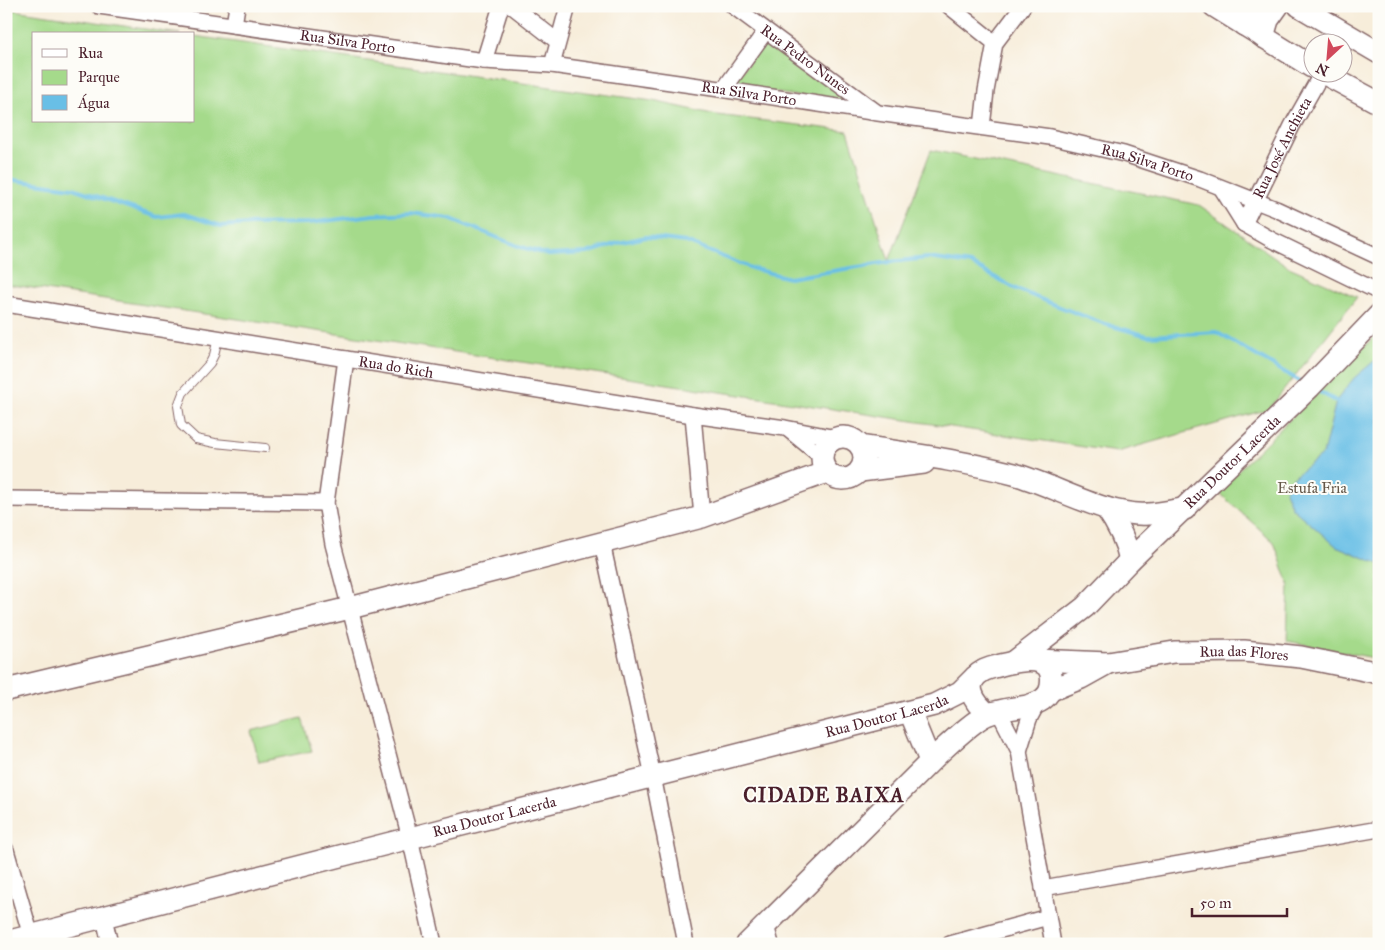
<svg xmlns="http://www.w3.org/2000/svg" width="1385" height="950" viewBox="0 0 1385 950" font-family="'IM FELL Great Primer',serif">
  <rect width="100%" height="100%" fill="#fdfcf7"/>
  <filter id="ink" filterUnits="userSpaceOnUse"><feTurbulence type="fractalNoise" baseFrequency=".02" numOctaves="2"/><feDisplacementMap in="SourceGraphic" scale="10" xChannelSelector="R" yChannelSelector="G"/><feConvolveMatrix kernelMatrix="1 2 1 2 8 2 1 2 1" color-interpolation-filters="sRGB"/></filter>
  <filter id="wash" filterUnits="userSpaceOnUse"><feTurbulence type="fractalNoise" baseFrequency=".0096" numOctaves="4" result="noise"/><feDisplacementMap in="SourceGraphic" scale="20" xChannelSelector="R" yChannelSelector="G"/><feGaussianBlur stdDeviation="1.12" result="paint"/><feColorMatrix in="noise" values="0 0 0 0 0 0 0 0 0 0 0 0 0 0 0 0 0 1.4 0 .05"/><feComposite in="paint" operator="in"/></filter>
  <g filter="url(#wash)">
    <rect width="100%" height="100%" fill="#f7edda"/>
    <g fill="#a5da8b" stroke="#787c5b">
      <polygon points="6,9 180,34 34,34 34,121 194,121 194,36 564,89 653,101 717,115 848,131 889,261 931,150 1199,205 1289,267 1357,297 1269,409 1117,452 6,284"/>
      <polygon points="766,40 858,105 731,86"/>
      <polygon points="1379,332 1379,659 1287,641 1289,585 1274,542 1217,491"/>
      <polygon points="302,718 312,751 259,762 251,731"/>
    </g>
    <polygon fill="#69bfe6" stroke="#5a6f88" points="1379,357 1379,564 1336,546 1292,508 1285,491 1291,479 1323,454 1336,401 1354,378"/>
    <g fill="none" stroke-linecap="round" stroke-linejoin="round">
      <g stroke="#69bfe6" stroke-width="4">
        <polyline points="6,179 73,188 157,217 184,214 221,226 251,224 309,223 373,215 411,213 449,218 518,246 549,255 587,253 618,243 646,237 686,242 751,268 789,278 889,262 928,258 971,264 1014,288 1055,305 1105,324 1148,336 1216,332 1303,383"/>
        <polyline points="1316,390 1336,401"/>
      </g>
    </g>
  </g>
  <g filter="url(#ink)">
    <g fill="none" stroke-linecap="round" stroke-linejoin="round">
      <g stroke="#876768" stroke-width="10">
        <polyline id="lane" points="218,338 214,355 210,363 183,393 178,406 181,425 196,439 215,443 265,448"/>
      </g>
      <g stroke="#876768" stroke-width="18">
        <g id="street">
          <path id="s1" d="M99,6L484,61L552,65L713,88L878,113L1050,137L1124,154L1200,179L1276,209L1379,257"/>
          <polyline points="512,6 557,41"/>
          <path id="s2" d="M733,6L875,111"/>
          <polyline points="949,6 995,43"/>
          <polyline points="234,25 237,6"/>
          <polyline points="484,61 501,6"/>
          <polyline points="552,65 568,6"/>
          <polyline points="724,89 765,32"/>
          <polyline points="982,127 986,91 995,43 1023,6"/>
          <polyline points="1222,189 1244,224 1272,240 1379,292"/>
          <path id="s3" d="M1244,224L1292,126L1322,73"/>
          <path id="s4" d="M6,304L693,415L785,428L836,438"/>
          <polyline points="346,359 326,503 333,544 410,838 434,944"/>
          <polyline points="693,415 702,517"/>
          <polyline points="789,430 822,457"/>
          <polyline points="6,499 326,503"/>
          <polyline points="602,543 653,776 686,944"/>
          <polyline points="999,712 1019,751 1053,944"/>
          <polyline points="1019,751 1029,719 1037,704"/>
          <polyline points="6,850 31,936"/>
          <polyline points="1043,888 1379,829"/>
          <polyline points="104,918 110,944"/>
          <polyline points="766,925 771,944"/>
          <polyline points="950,944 1048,917"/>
        </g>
      </g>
      <g stroke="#876768" stroke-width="24">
        <g id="secondary">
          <polyline points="1214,6 1312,67"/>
          <polyline points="1299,6 1379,53"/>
          <polyline points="1244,25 1258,6"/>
          <polyline points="1263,37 1268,20 1278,6"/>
          <polyline points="1321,72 1379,103"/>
          <circle cx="843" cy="458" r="21"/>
          <path d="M861,446C912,454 963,461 1014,474C1054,485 1106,517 1148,514C1160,514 1173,510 1185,509"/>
          <polyline points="860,471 924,463"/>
          <path d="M1106,508C1118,525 1126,540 1130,560"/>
          <path id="s5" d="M1036,660L1108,663L1174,652L1244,651L1301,657L1379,673"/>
          <path id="s6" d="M1015,661L1085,607L1130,560L1310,387L1379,315"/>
          <polyline points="6,690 350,608 702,517 827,472"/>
          <polyline points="1051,690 1081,678 1108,663"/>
          <polyline points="910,712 930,761"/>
          <path id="s7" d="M6,942L410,838L934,705L960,692L975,677"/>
          <path d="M747,944L938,754C949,744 976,718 989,714C1001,709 1015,708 1027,706C1038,703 1049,699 1051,686C1056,652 1021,660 1001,665C995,667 988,668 983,671C961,683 974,703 988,714"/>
        </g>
      </g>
      <use href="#lane" stroke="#fff" stroke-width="8"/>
      <use href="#street" stroke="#fff" stroke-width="15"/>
      <use href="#secondary" stroke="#fff" stroke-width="21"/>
    </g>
  </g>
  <g text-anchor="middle" stroke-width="4" stroke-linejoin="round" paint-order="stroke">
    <g font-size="15" fill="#4a1f2b" stroke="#fdfcf7">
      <text dy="5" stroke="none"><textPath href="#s1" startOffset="251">Rua Silva Porto</textPath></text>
      <text dy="5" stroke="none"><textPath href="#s2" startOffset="90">Rua Pedro Nunes</textPath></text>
      <text dy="5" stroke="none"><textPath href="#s1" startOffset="656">Rua Silva Porto</textPath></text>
      <text dy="5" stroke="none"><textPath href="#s3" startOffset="85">Rua José Anchieta</textPath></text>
      <text dy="5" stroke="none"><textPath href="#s1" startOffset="1061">Rua Silva Porto</textPath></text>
      <text dy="5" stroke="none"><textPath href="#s4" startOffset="395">Rua do Rich</textPath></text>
      <text dy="5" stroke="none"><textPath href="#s6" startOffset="295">Rua Doutor Lacerda</textPath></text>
      <text dy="5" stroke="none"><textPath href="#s5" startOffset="209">Rua das Flores</textPath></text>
      <text dy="5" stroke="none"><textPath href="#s7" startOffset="909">Rua Doutor Lacerda</textPath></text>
      <text dy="5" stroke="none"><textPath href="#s7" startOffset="504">Rua Doutor Lacerda</textPath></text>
    </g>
    <g font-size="15" fill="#655748" stroke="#fdfcf7">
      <text x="1312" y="493">Estufa Fria</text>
    </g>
    <g font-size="20" font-weight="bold" letter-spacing="1" fill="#4a1f2b" stroke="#fdfcf7">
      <text x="824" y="802">CIDADE BAIXA</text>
    </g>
  </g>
  <rect width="1385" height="950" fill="none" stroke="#fdfcf7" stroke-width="25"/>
  <rect x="32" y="32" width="162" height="90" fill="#fdfcf7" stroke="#b5a4a5"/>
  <rect x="42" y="49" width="25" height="8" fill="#ffffff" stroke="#b5a4a5"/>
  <text x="78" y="58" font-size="15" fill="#4a1f2b">Rua</text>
  <rect x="42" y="70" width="25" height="15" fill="#a5da8b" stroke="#b5a4a5"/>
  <text x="78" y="82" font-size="15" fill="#4a1f2b">Parque</text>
  <rect x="42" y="95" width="25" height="15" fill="#69bfe6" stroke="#b5a4a5"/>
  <text x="78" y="108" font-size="15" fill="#4a1f2b">Água</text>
  <g transform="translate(1328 58) rotate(206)"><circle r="24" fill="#fdfcf7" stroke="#b5a4a5"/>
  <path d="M0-4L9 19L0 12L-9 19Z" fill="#d1495b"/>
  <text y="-8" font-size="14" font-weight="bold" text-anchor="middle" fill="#4a1f2b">N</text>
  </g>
  <path d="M1192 908v8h95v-8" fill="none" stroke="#4a1f2b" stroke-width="2.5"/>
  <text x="1200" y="908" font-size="15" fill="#4a1f2b" stroke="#fdfcf7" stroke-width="4" paint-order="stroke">50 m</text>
</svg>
